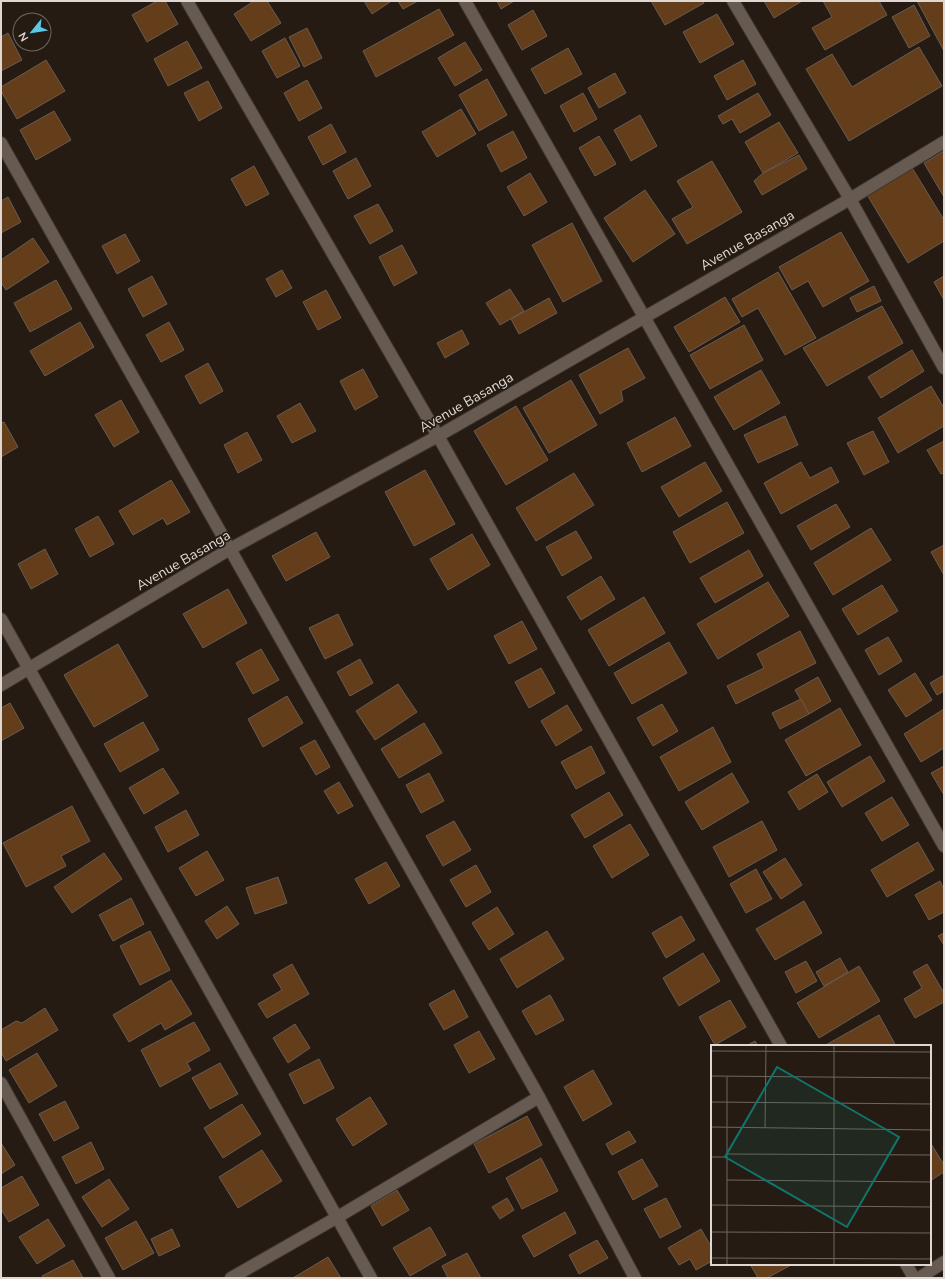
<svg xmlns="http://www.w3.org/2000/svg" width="945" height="1279" viewBox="0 0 945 1279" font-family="'Nunito Sans',sans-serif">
  <rect width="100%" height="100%" fill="#251b13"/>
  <g fill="#643d1a" stroke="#685c53">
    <polygon points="157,1 165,1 178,24 147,42 132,15"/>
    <polygon points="254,1 267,1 281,23 251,41 234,14"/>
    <polygon points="364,1 390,1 390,2 372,14"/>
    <polygon points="398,1 418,1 403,9"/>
    <polygon points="497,1 514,1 501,9"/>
    <polygon points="651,1 703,1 704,3 665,25"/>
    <polygon points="764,1 802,1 774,18"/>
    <polygon points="823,1 879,1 887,15 825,50 812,28 832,17"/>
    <polygon points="917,1 944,1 944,51"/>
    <polygon points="914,5 930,36 909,48 892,17"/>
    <polygon points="439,9 454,35 376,77 363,51"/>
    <polygon points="533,10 547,36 522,50 508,25"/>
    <polygon points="717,14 734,44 700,63 683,32"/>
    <polygon points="307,28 322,58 304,67 289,37"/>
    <polygon points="8,33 22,60 1,71 1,37"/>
    <polygon points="285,38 300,66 277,78 262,51"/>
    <polygon points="187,41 202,68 168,86 154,59"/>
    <polygon points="465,42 482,70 455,86 438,58"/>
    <polygon points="919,47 942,86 849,141 806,69 832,54 852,87"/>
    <polygon points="568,48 582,74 545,94 531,69"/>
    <polygon points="46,60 65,91 17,119 1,91 1,87"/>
    <polygon points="743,60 756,84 727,100 714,76"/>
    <polygon points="615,73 626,93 599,108 588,88"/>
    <polygon points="487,79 507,115 479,131 459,95"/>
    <polygon points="307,80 322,108 299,121 284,93"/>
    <polygon points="208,81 222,108 199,121 184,93"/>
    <polygon points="583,93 597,119 574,132 560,106"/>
    <polygon points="758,93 771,115 740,133 732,119 723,124 718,116"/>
    <polygon points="461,109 476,134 437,157 422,132"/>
    <polygon points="54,111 71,140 36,160 20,130"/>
    <polygon points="640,115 657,146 631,161 614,130"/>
    <polygon points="779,122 798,153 763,173 745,142"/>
    <polygon points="331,124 346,152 323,165 308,137"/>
    <polygon points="513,131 527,158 501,172 487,145"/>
    <polygon points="599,136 616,164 595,176 579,148"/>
    <polygon points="944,151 944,197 924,163"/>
    <polygon points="799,155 807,169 762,195 754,181 763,173"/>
    <polygon points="356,158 371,186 348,199 333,171"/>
    <polygon points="712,161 742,212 687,244 672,219 693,207 677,181"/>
    <polygon points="254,166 269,194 246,206 231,179"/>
    <polygon points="911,166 944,220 944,241 908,263 866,193"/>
    <polygon points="530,173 547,202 524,216 507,187"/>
    <polygon points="645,190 675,234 633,262 604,218"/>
    <polygon points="8,197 21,222 1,233 1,201"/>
    <polygon points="378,204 393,231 370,244 354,216"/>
    <polygon points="572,223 602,281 563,302 532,245"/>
    <polygon points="841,232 869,281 823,307 808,281 792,290 779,267"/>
    <polygon points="125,234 140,261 117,274 102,246"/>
    <polygon points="33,238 49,262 6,290 1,282 1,260"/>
    <polygon points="402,245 417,273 394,286 379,257"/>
    <polygon points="282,270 292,288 276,297 266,279"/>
    <polygon points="778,272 816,338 785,355 758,308 742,317 732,299"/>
    <polygon points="152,276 167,304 143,317 128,289"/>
    <polygon points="944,276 944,300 934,282"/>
    <polygon points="56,280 72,309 30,332 14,303"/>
    <polygon points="874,286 881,301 857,312 850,298"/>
    <polygon points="510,289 524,311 500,325 486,303"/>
    <polygon points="326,290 341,318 318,330 303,302"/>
    <polygon points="725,297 740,322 689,352 674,327"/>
    <polygon points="549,298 557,313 519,334 511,319"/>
    <polygon points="882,306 903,343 827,386 803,348"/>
    <polygon points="80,322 94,347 45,376 30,351"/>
    <polygon points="169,322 184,350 161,362 146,335"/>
    <polygon points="744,325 763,360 710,389 690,355"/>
    <polygon points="462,330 469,344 445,358 437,343"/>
    <polygon points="628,348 645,378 621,391 623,401 600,414 579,375"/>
    <polygon points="912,350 924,371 881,398 868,377"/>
    <polygon points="208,363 223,391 200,404 185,376"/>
    <polygon points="363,369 378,397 355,410 340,381"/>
    <polygon points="761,370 780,403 734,430 714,397"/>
    <polygon points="571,380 597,425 549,453 523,408"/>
    <polygon points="931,386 944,408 944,426 898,453 878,418"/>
    <polygon points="121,400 139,432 114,447 95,415"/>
    <polygon points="300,403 316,431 292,443 277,416"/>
    <polygon points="516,406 548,460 506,485 474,431"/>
    <polygon points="785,416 798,445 758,463 744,435"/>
    <polygon points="675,417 691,446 642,472 627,443"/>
    <polygon points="4,422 18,447 1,457 1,423"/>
    <polygon points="873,431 889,462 864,475 847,443"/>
    <polygon points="247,432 262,460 238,473 224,445"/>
    <polygon points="944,441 944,473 941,474 927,450"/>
    <polygon points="705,462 722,491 679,517 661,487"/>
    <polygon points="801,462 810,478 831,467 839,482 781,514 764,483"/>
    <polygon points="425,470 455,524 414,546 385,492"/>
    <polygon points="574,473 594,505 536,541 516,508"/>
    <polygon points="171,480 190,512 167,525 163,518 133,535 119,511"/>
    <polygon points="727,502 744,533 690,563 673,532"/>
    <polygon points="836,504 850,527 811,550 797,526"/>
    <polygon points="98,516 114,544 90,557 75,529"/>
    <polygon points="871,528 891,560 833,595 814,563"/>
    <polygon points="576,531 592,558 562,576 546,547"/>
    <polygon points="316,532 330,557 286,581 272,556"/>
    <polygon points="472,534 490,565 448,590 430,559"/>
    <polygon points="944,545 944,575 931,552"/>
    <polygon points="45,549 58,574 31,589 18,564"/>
    <polygon points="749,550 763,576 715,603 700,578"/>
    <polygon points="601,576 615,599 581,620 567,597"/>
    <polygon points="768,582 789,616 718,659 697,624"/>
    <polygon points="882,585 898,611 858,635 842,609"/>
    <polygon points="228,589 247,623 203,648 183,614"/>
    <polygon points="644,597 665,633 609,666 588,630"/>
    <polygon points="338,614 353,645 325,659 309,628"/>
    <polygon points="522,621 537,649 509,664 494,636"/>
    <polygon points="800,631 816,663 736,704 727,686 764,668 757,654"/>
    <polygon points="888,637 902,661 879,675 865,650"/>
    <polygon points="669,642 687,673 632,704 614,673"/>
    <polygon points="118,644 148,696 94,727 64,675"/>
    <polygon points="261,649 279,680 253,694 236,663"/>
    <polygon points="360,659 373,683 350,696 337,672"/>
    <polygon points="541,668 555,693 529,708 515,682"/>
    <polygon points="915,673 932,700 906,717 888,690"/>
    <polygon points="944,675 944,691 937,695 930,683"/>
    <polygon points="818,677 831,701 809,714 795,690"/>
    <polygon points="398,684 417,712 375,740 356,711"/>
    <polygon points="287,696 303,723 263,747 248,719"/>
    <polygon points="801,699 809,714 780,729 772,713"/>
    <polygon points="10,703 24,728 1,741 1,708"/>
    <polygon points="662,704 678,731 653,746 637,718"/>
    <polygon points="567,705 582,730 556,746 541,721"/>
    <polygon points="840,708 861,745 806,776 785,740"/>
    <polygon points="944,709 944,748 921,762 904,734"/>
    <polygon points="143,722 159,750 120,772 104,744"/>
    <polygon points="424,723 442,753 399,778 381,749"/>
    <polygon points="713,727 731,762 679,791 660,757"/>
    <polygon points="315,740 330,767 316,775 300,748"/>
    <polygon points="591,746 605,773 576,789 561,762"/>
    <polygon points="870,756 885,781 842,807 827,782"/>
    <polygon points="944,766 944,795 931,773"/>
    <polygon points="163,768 179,793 144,814 129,788"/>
    <polygon points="429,773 444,801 421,813 406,785"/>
    <polygon points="732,773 749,802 702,830 685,802"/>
    <polygon points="817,774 828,792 799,810 788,792"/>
    <polygon points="339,782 353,806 338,814 324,791"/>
    <polygon points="609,792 623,815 585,838 571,815"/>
    <polygon points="892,797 909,825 882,841 865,813"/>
    <polygon points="72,806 90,841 61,856 66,866 26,887 3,843"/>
    <polygon points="186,810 199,835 168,852 155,827"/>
    <polygon points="454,821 471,850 443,866 426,836"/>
    <polygon points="762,821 777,850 729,877 713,847"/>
    <polygon points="630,824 649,855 612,878 593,846"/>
    <polygon points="918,842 934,870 887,897 871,870"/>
    <polygon points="207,851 224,880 196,896 179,868"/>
    <polygon points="104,853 122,879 72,913 54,887"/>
    <polygon points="785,858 802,885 781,899 763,872"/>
    <polygon points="386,862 400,886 369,904 355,879"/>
    <polygon points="476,865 491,892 466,907 450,880"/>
    <polygon points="756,869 772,899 746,913 730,884"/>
    <polygon points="278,877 287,903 255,914 246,888"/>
    <polygon points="940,881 944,889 944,912 929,920 915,895"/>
    <polygon points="131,898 144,924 113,941 99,915"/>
    <polygon points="804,901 822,933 775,960 756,929"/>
    <polygon points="227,906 239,924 217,939 205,921"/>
    <polygon points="497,907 514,934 489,950 472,923"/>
    <polygon points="681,916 695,940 666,958 652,933"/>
    <polygon points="150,931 170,970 140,985 120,946"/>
    <polygon points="547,931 564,959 517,988 500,959"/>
    <polygon points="944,933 944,945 938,936"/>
    <polygon points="703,953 720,981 679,1006 663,978"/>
    <polygon points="840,958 848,972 824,986 816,972"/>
    <polygon points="806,961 817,981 796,993 785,972"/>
    <polygon points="292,964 309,994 267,1018 258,1004 282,990 273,975"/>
    <polygon points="927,964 944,993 944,1002 915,1018 904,999 922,988 913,972"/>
    <polygon points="859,966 880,1001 819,1038 797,1003"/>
    <polygon points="171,980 192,1014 165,1030 161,1023 129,1042 113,1015"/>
    <polygon points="454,990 468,1017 444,1030 429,1004"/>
    <polygon points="550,995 564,1020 536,1035 522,1011"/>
    <polygon points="730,1000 746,1027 715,1045 699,1017"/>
    <polygon points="45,1008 58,1030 6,1061 1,1052 1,1030 16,1021 22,1023"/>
    <polygon points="879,1015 896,1046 824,1046"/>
    <polygon points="194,1022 210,1050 187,1063 191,1070 160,1087 141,1050"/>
    <polygon points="295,1024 310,1048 288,1063 273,1038"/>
    <polygon points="479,1031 495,1059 469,1073 454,1045"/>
    <polygon points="755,1041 758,1046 746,1046"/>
    <polygon points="37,1053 57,1086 29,1103 9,1070"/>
    <polygon points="319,1059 334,1088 304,1104 289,1074"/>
    <polygon points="220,1063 238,1094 210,1109 192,1078"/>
    <polygon points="593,1070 612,1104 583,1121 564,1087"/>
    <polygon points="370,1097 387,1124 353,1146 336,1119"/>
    <polygon points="65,1101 79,1128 54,1141 39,1114"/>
    <polygon points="242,1104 261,1134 223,1158 204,1128"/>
    <polygon points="527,1116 542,1145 489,1173 474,1144"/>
    <polygon points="629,1131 636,1142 612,1155 606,1144"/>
    <polygon points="91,1142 104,1169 76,1184 62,1157"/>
    <polygon points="930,1142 944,1165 944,1172 930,1181"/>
    <polygon points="1,1143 15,1165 1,1174"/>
    <polygon points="262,1150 282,1181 238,1208 219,1177"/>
    <polygon points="541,1158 558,1191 522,1209 506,1178"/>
    <polygon points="642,1159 658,1186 633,1200 618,1172"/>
    <polygon points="22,1176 39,1205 9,1222 1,1209 1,1188"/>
    <polygon points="109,1179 129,1209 102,1227 82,1197"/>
    <polygon points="397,1190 409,1210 382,1226 371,1206"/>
    <polygon points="507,1198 514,1210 500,1219 492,1207"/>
    <polygon points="666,1198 681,1227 660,1238 644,1209"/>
    <polygon points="565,1212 576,1233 534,1257 522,1236"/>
    <polygon points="48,1219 65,1246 37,1264 19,1237"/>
    <polygon points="136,1221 154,1253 123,1270 105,1238"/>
    <polygon points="430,1227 446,1255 410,1276 393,1248"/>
    <polygon points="172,1229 180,1246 159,1256 151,1239"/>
    <polygon points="701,1229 712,1248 712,1261 696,1270 690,1259 679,1265 668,1248"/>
    <polygon points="597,1240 608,1258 579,1274 569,1255"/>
    <polygon points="467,1253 481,1278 448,1278 442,1266"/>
    <polygon points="328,1257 341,1278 293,1278"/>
    <polygon points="73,1260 83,1278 43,1278 42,1276"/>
    <polygon points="750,1264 793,1264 767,1278 758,1278"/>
  </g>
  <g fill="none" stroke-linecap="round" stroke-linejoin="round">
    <g stroke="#3c3430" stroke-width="14">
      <g id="street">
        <polyline points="187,1 438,436 781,1046"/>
        <polyline points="465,1 944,846"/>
        <polyline points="733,1 850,199 944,368"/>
        <polyline points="1,143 539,1097 635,1278"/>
        <polyline points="1,619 371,1278"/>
        <polyline points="1,685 230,549 438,436 850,199 944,142"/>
        <polyline points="1,1083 109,1278"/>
        <polyline points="906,1264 914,1278"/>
        <polyline points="231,1278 336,1218 539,1097"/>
        <polyline points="919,1278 944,1262"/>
      </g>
    </g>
    <use href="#street" stroke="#665a51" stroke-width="12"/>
  </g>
  <g text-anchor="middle" stroke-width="3.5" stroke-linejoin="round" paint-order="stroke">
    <g font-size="14" fill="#dfd8d2" stroke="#251b13">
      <text transform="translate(747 240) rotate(-30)" y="5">Avenue Basanga</text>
      <text transform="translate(466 402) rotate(-30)" y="5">Avenue Basanga</text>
      <text transform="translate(183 560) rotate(-30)" y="5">Avenue Basanga</text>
    </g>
  </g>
  <g transform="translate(711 1045)">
    <rect width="220" height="220" fill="#251b13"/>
    <path fill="none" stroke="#6f675f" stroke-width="1" d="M123,1V219M0,6L220,7M0,31L220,33M0,57L220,59M0,82L220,85M54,83L55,1M16,109L220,110M0,112H16M16,135L220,137M0,160L220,162M0,187L220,188M0,213L220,214M16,219V32"/>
    <path fill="#0f766e" fill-opacity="0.15" stroke="#0f766e" stroke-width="2" d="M66,22L188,92L136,182L14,112Z"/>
    <rect width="220" height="220" fill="none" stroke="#dfd8d2" stroke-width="2"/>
  </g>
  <rect width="945" height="1279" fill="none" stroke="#dfd8d2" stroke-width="4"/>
  <g transform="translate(32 32) rotate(240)"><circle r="19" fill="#251b13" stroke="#6f675f"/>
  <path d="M0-3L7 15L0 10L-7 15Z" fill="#5cc7e7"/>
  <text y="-6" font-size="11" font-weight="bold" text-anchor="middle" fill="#dfd8d2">N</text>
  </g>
</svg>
